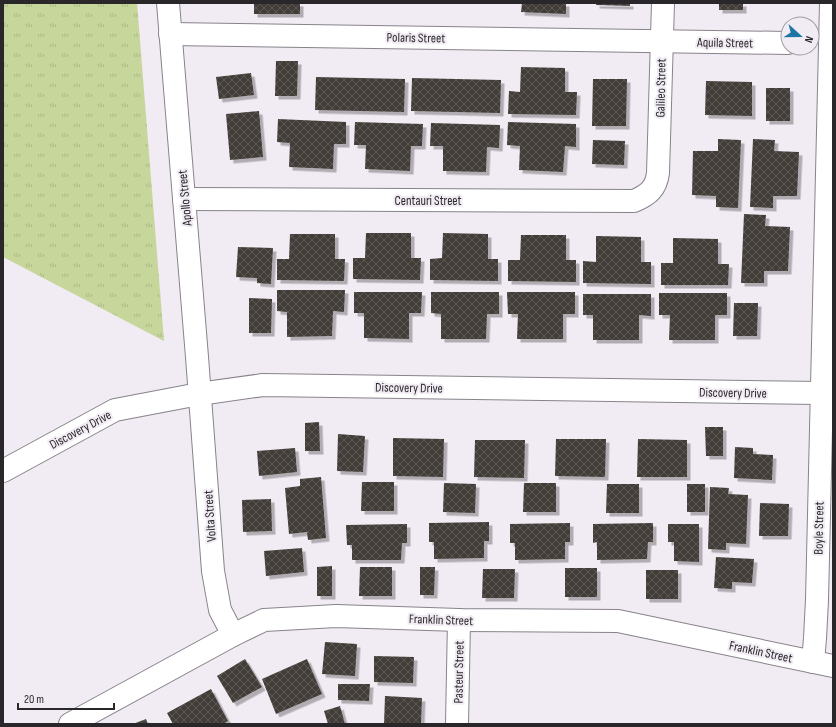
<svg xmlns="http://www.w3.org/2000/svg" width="836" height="727" viewBox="0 0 836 727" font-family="'Sofia Sans Condensed',sans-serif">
  <defs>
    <pattern id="grass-tufts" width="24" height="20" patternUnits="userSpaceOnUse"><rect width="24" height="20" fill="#c7d79b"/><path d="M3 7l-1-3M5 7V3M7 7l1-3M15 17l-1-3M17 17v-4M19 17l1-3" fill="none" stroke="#abb986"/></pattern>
    <pattern id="building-cross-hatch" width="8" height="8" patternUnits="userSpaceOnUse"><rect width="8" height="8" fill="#423e38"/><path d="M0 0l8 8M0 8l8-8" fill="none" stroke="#5b5853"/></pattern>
    <filter id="shadow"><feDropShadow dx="3.5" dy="3.5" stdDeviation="0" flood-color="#0004"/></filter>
  </defs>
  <rect width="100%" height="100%" fill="#f1ebf3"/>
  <polygon fill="url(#grass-tufts)" points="3,3 137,3 164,341 3,257"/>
  <g fill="url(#building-cross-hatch)" filter="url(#shadow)">
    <rect x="254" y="3" width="46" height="11"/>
    <polygon points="522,3 566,3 566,14 521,12"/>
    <polygon points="596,3 630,3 630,6 596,5"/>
    <rect x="719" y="3" width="24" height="7"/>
    <polygon points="276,61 298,61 297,96 275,96"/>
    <polygon points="521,67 565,68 565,92 577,92 576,115 508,114 509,91 520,92"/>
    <polygon points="251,73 254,95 219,99 216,77"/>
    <polygon points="316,77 405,79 404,112 315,110"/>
    <polygon points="412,78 501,80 500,113 411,111"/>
    <polygon points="593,79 627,79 626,126 592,126"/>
    <polygon points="706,81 752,82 752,116 705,115"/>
    <rect x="766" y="88" width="24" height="33"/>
    <polygon points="259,111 263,157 230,160 226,114"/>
    <polygon points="278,119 346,122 346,144 334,144 333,169 289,167 290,143 277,142"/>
    <polygon points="355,122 423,124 422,146 411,146 410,171 365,169 366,145 354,145"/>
    <polygon points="508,122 576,124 576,147 565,146 563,172 519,170 520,146 507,145"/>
    <polygon points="431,123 500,125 499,148 487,147 486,172 443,171 443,146 430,146"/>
    <polygon points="718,139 741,140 738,208 716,207 716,196 692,195 693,151 718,151"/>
    <polygon points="753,139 775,140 774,151 799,152 797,196 773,196 773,208 750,207"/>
    <polygon points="593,140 625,141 624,165 592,164"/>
    <polygon points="744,214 766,215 765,226 790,227 788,271 764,271 764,283 741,283"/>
    <polygon points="366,233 411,233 411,258 421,258 420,280 353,279 353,258 365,258"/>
    <polygon points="443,233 488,234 488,259 498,259 498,281 430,280 430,259 442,258"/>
    <polygon points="290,234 335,234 335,259 345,259 344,281 277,280 277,259 289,259"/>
    <polygon points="521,235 566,235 566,260 576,260 576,282 508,281 508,260 520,260"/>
    <polygon points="596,236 641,237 641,262 651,262 651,284 583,283 583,261 596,262"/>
    <polygon points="673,238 718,239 718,264 729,264 728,285 661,285 661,263 673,263"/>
    <polygon points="238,247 273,248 271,284 257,283 257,278 236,277"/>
    <polygon points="277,290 345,290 344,312 333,311 332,336 287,337 287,312 277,311"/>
    <polygon points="354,292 422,292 421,313 409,313 409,339 364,338 364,313 354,313"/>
    <polygon points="431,292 499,292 499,314 487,314 486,339 441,339 441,314 431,313"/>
    <polygon points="507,292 575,292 575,314 563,314 563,339 517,339 518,314 508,314"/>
    <polygon points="659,293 727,293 727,315 715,315 715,340 669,340 670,315 659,315"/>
    <polygon points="583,294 651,294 651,316 639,315 639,340 593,340 593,315 583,315"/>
    <polygon points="249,298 272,299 271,333 249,333"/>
    <polygon points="734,303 758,303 757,336 733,336"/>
    <polygon points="319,422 320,451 305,451 305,423"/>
    <polygon points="705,427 723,427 723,456 706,456"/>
    <polygon points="338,434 365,436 363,472 337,471"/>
    <polygon points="393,438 444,439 443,477 393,476"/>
    <polygon points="556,439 606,439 605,477 555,476"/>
    <polygon points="638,439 687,440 687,477 637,477"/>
    <polygon points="475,440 525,440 524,478 474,477"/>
    <polygon points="735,447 753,448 753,454 773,455 772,480 734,478"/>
    <polygon points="295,448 297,472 259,476 257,451"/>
    <polygon points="321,477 326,538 308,540 307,532 289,534 285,488 300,486 300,479"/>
    <polygon points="362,482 394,482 394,511 361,511"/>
    <polygon points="444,483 476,484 475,513 443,512"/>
    <polygon points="524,483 556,483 556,512 523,512"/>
    <polygon points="607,484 639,484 639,513 606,513"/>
    <rect x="687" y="484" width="18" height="28"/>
    <polygon points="710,487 729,488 728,494 748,495 746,544 726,543 726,550 708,549"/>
    <polygon points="271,499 272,531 243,532 242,500"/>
    <polygon points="760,503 789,504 788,536 759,536"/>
    <polygon points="489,522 489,541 484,541 484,558 434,559 434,542 429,542 429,523"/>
    <polygon points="570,523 570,542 565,542 565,559 515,560 515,543 510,543 510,524"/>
    <polygon points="653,523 653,542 648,542 647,559 597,560 597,542 593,543 593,524"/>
    <polygon points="407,524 407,543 402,543 401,560 352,560 352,545 347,545 346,525"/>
    <polygon points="668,524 699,524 699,562 674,561 674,542 668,542"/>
    <polygon points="302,548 304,572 266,576 264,551"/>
    <polygon points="716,557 754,559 752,583 732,582 732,589 714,588"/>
    <polygon points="332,566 332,596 317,596 317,567"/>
    <polygon points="360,567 392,567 392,596 359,596"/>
    <polygon points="420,567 435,567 434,595 420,595"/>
    <rect x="565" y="568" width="32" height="29"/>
    <polygon points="483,569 515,569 514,598 482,598"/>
    <rect x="646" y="570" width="32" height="29"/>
    <polygon points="325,642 357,644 355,676 322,674"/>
    <polygon points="374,656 414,657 413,683 374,682"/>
    <polygon points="245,659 262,687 233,703 217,676"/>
    <polygon points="307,659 322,694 276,714 262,679"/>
    <polygon points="338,684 370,684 369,701 338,700"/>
    <polygon points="211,689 228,721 223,724 173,724 167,713"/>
    <polygon points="385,696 422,698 421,724 384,724"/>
    <polygon points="340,706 345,724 328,724 324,711"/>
    <polygon points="146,719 148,724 133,724"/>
  </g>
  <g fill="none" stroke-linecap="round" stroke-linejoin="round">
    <g stroke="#88838a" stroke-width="24">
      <g id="minor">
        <polyline points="168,3 197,357 213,571 220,610 233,635"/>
        <polyline points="170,34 788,43"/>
        <path d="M184,199L634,201C648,195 656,189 658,173L663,3"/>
        <polyline points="3,471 115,410 199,394 263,385 821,393 833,396"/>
        <polyline points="813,662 815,638 817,600 831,3"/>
        <polyline points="70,724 233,635 264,620 336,616 459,620 618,621 833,666"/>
        <polyline points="457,724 459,620"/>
      </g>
    </g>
    <use href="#minor" stroke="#fff" stroke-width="22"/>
  </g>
  <g text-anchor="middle" stroke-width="4" stroke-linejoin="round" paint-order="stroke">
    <g font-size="13" fill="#29272a" stroke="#f1ebf3">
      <text transform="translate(416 37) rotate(1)" y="5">Polaris Street</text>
      <text transform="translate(725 42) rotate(1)" y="5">Aquila Street</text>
      <text transform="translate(660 88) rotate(-89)" y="5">Galileo Street</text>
      <text transform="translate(184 198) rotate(-95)" y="5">Apollo Street</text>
      <text x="428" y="205">Centauri Street</text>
      <text transform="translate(409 387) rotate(1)" y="5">Discovery Drive</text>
      <text transform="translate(733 392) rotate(1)" y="5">Discovery Drive</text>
      <text transform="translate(80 429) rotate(-28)" y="5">Discovery Drive</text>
      <text transform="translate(209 516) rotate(-94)" y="5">Volta Street</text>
      <text transform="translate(818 528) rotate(-89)" y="5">Boyle Street</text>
      <text transform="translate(441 619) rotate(2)" y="5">Franklin Street</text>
      <text transform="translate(761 651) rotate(12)" y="5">Franklin Street</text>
      <text transform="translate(458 672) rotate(-89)" y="5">Pasteur Street</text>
    </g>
  </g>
  <rect width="836" height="727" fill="none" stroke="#29272a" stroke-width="8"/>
  <g transform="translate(800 36) rotate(111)"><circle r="19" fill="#f1ebf3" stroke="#a19da3"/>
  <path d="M0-3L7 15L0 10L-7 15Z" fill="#1b76a5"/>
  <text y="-6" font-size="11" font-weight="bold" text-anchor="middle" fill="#29272a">N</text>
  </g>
  <path d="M18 703v6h96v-6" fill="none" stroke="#29272a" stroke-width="2"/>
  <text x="24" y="703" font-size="12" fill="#29272a" stroke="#f1ebf3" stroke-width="3" paint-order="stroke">20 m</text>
</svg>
